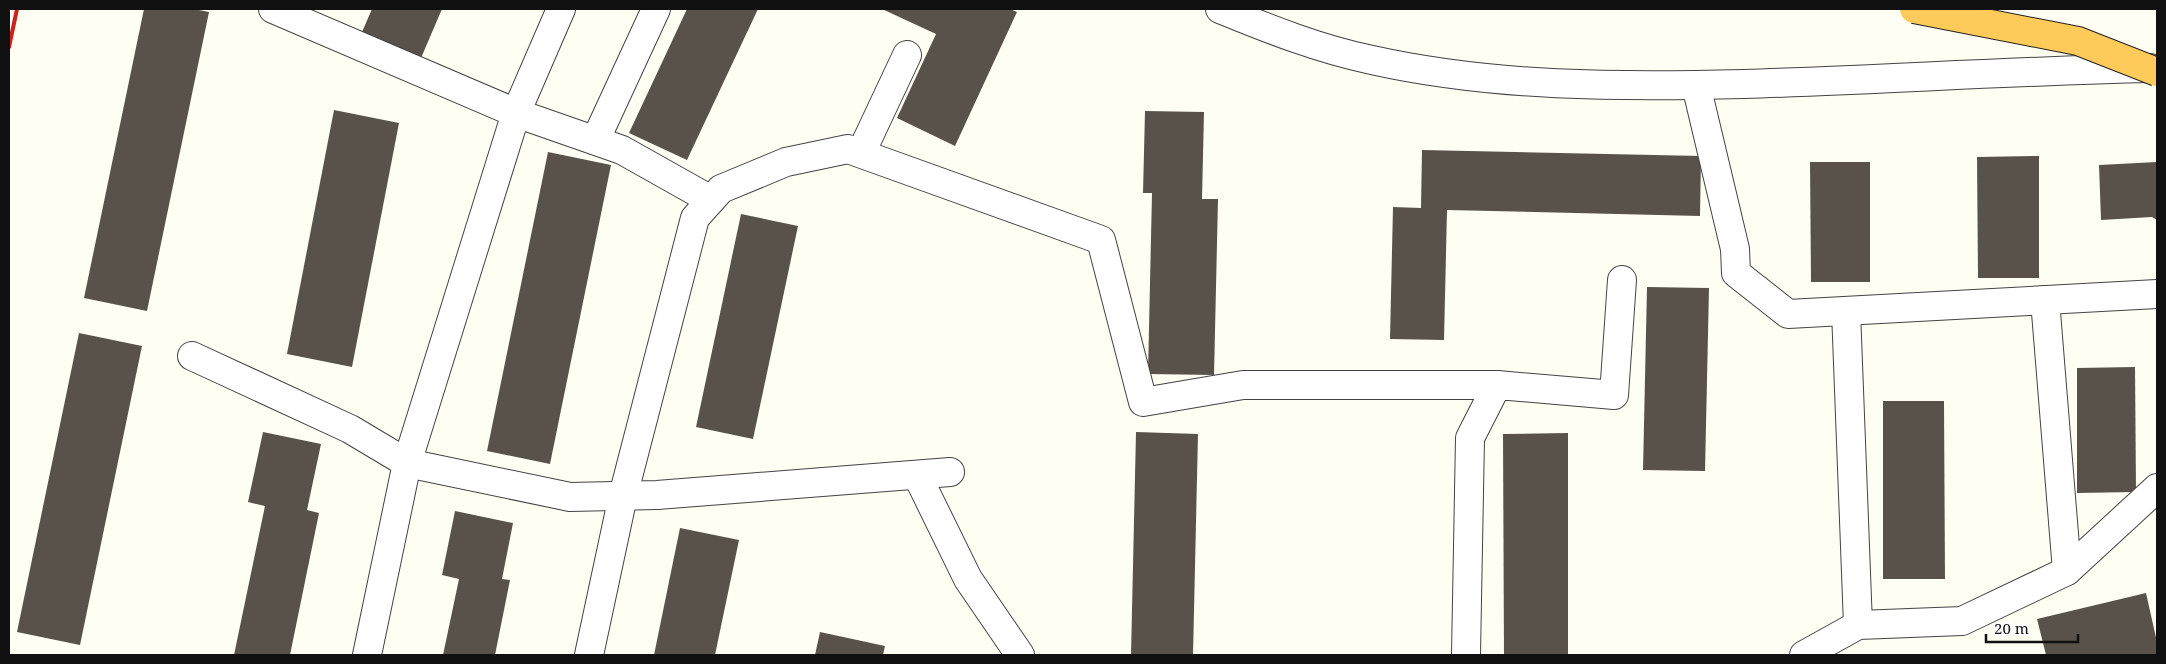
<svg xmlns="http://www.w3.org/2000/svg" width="2166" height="664" viewBox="0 0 2166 664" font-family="'Noto Serif',serif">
  <rect width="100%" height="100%" fill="#fffef3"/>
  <g fill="#59524b">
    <polygon points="144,9 194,9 209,12 147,311 84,298"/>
    <polygon points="372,9 442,9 421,58 362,32"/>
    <polygon points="687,9 758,9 687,160 629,133"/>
    <polygon points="882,9 1010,9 1017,12 955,146 897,118 936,34"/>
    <polygon points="334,110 399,123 352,367 287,354"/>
    <polygon points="1145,111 1204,112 1202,199 1218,199 1214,375 1148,374 1152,193 1143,193"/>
    <polygon points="1422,150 1701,156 1700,216 1447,210 1444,340 1390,339 1393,207 1421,208"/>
    <polygon points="548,152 611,165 550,464 487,451"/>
    <polygon points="2039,156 2039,278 1978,278 1977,157"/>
    <polygon points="1810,162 1870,162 1870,282 1811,282"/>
    <polygon points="2157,162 2157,220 2152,217 2101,220 2099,165"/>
    <polygon points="741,214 798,226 753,439 696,427"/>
    <polygon points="1647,287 1709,288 1705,471 1643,470"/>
    <polygon points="79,333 142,346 80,645 17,632"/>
    <polygon points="2135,367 2136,492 2077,493 2077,368"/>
    <polygon points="1883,401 1944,401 1945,579 1883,579"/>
    <polygon points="263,432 321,444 307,510 319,513 290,655 234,655 265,506 248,502"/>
    <polygon points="1136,432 1198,434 1193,655 1131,655"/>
    <polygon points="1568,433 1568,655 1504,655 1503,434"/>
    <polygon points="455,511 513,523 502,579 510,580 495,655 443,655 459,579 442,575"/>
    <polygon points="680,528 739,540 715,655 654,655"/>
    <polygon points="2146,593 2157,642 2157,655 2046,655 2037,619"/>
    <polygon points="820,632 885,646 883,655 815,655"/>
  </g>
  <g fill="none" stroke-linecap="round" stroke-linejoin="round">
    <g stroke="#434343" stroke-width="30">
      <g id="minor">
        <polyline points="273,9 516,113 622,150 711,200"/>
        <polyline points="1696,85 1735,249 1736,273 1788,314 2157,294"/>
        <polyline points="596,139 656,9"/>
        <polyline points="861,153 907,55"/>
        <polyline points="1846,311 1858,625"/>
        <polyline points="192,356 350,429 407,463 570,497 657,495 950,472"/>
        <polyline points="917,475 968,579 1020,655"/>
        <polyline points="2067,571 2157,488"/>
        <polyline points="367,655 407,463 516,113 561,9"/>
        <polyline points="589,655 623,496 695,218 721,189 786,162 848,149 1101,240 1143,402 1243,385 1497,385"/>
        <polyline points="1466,655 1470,438 1497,385 1614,395 1622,280"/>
        <polyline points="1804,655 1858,625 1962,621 2067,571 2045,300"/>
      </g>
    </g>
    <g stroke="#434343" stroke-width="30">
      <path id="tertiary" d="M1220,9C1269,29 1319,49 1372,60C1493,87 1620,87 1744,84C1879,80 2014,71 2150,68"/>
    </g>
    <use href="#minor" stroke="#fff" stroke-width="28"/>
    <use href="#tertiary" stroke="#fff" stroke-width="28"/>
    <polyline stroke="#cb221d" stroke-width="4" points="9,47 17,9"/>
    <g stroke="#212121" stroke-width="30" stroke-linecap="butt">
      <polyline id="trunk-bridge" points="1914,9 2078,41 2157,72"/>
    </g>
    <use href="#trunk-bridge" stroke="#feca5a" stroke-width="28"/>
  </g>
  <rect width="2166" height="664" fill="none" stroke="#101010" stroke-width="20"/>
  <path d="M1986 634v8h92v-8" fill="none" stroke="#101010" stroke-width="2.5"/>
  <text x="1994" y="634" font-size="15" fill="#101010" stroke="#ffffff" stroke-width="4" paint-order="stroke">20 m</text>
</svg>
